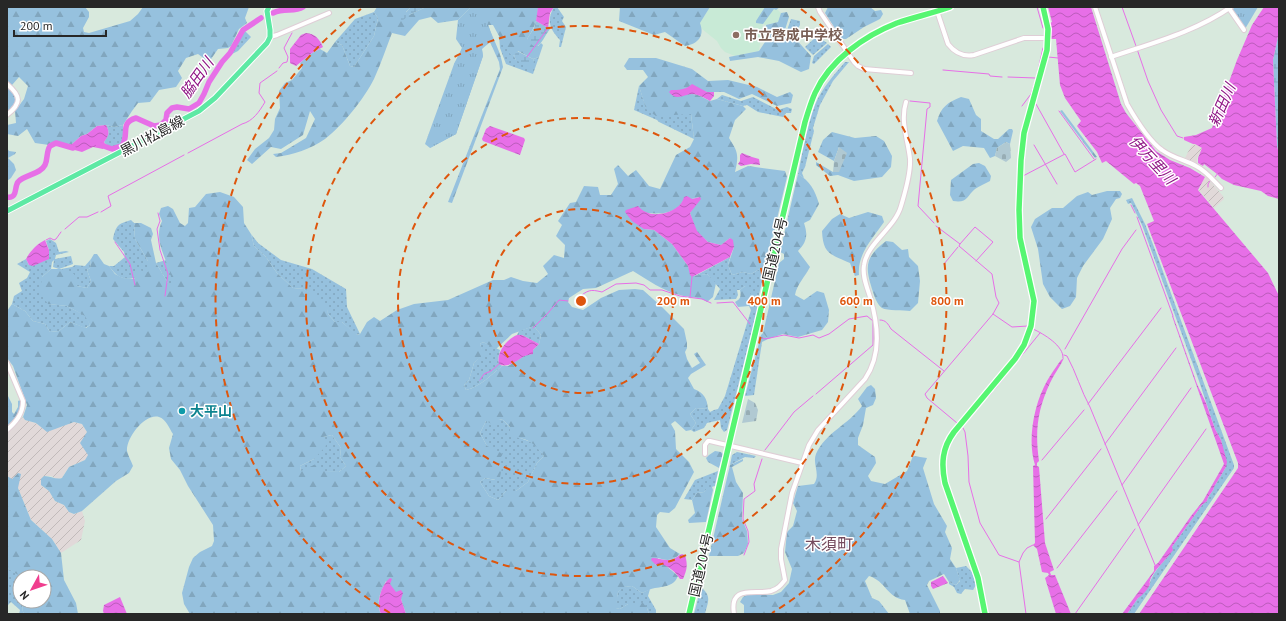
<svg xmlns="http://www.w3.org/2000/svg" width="1286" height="621" viewBox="0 0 1286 621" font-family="'PT Sans','Noto Sans JP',sans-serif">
  <defs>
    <pattern id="industrial-furrows" width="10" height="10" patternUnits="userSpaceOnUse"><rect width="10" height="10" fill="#e1d9d9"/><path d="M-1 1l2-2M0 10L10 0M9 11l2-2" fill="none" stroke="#c1baba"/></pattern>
    <pattern id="grass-dots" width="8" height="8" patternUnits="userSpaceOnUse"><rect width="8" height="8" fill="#96c1de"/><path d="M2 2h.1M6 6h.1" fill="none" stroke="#81a6be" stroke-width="1.8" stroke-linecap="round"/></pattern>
    <pattern id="forest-firs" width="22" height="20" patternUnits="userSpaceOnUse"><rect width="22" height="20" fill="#96c1de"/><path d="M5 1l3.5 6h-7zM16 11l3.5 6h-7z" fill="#81a6be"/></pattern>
    <pattern id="wetland-marsh" width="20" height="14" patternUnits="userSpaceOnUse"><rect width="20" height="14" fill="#96c1de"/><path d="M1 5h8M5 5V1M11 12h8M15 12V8" fill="none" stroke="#81a6be"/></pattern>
    <pattern id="cemetery-stones" width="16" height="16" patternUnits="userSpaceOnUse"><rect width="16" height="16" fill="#b0c9d2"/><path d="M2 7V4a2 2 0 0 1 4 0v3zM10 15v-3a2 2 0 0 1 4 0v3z" fill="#97adb4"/></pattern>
    <pattern id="park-tufts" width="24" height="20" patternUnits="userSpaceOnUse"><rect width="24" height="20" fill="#96c1de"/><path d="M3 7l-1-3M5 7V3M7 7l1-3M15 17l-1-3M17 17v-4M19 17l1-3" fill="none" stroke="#81a6be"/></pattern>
    <pattern id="water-waves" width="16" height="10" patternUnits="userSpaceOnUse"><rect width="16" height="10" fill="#e76fe7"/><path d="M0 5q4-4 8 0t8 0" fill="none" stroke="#bb5bbb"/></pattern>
  </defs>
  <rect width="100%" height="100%" fill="#d8e9dd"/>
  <g fill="url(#industrial-furrows)">
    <polygon points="1194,144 1202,148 1197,158 1197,163 1185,158 1191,146"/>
    <polygon points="1206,177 1223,196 1224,199 1214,208 1199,190 1203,180"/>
    <polygon points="23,417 25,420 36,423 47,431 74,422 82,424 87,432 84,439 89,456 85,460 69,467 62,478 57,479 51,476 44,476 41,479 41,485 49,491 55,501 64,505 69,512 74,514 82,511 85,521 81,540 61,553 52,539 31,520 18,488 12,480 7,476 7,434"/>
  </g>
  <polygon fill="#c8ead6" points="710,7 778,7 777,9 781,13 778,22 766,25 763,24 759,51 735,56 725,52 721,48 717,41 702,29 700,23"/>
  <g fill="url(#grass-dots)">
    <path d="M554,7H557L564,17L562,21L566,27L561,47H559L560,40C550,29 546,21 554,7Z"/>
    <polygon points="374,12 378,18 374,36 354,67 350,66 342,45 335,42 355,19"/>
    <polygon points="791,19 800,21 800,25 794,36 786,33"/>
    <polygon points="245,31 251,37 238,51 230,55"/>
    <polygon points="499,36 507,44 510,53 514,56 516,60 534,61 533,59 539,57 533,74 506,64 500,48"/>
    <polygon points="817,36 827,43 813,55 805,47"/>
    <polygon points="828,44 831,47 814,64 812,63 814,56"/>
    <path d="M845,62H849L833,81L820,105L813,128L814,131L805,167L802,173L804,178L798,174C803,151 807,127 815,105C822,88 834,75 845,62Z"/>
    <polygon points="639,86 646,108 691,114 694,139 659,122 657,120 634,110"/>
    <polygon points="722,95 741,101 753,97 778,110 787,107 792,109 791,113 786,113 783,117 758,112 747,105 743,106 717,99"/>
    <path d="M106,125L114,127L123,125C123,134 125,148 112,147C108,146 106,145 104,142C109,136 110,132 106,125Z"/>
    <path d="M1132,198L1145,224L1154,247L1234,465V468L1134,614H1127L1138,598L1150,585C1150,574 1167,559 1172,550V547L1202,505L1207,501C1208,495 1214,491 1214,487L1226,467L1221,440L1215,429L1199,381L1142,225L1131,203L1128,204L1126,200Z"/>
    <path d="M131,220L134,223L135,239L148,261V272C131,280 122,284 109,266H114L125,257L124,252L113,239C116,225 118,224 131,220Z"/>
    <polygon points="776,223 758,299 759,303 727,430 724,432 721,428 720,420 707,423 704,428 694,432 691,430 696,423 690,414 696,408 708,409 710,412 714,410 718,409 725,396 751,310 749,306 753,300 745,286 740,290 737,290 738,295 736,299 714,300 720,289 707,274 695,276 730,257 728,265 732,275 743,272 751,274 763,267"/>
    <polygon points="251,234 258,243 281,260 312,269 346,289 347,307 360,334 356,335 342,322 335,322 328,314 326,305 304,289 293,288 277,273 266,257 254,246"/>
    <polygon points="50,239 56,243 59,252 66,251 69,252 56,255 55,259 71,256 73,264 59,269 53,267 54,260 52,262 51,269 42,277 49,304 67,306 86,316 90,325 85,328 70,322 59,331 50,332 45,324 33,321 25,311 12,304 14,296 22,291 19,283 27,278 30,272 17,264 26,259 29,265 49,250 46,241"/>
    <polygon points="91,259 90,268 87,270 91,281 87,288 77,286 61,269 72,267 75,265 85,266"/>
    <polygon points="166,260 172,275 173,283 168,283 156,263"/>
    <polygon points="534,326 541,335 539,344 522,335 517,335 519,331"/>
    <polygon points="763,333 768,339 762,342 754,395 745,396 761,335"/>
    <path d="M483,342L500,350C499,356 496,362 502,366C492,374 480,387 466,390L464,385L469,380L474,363L483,354L480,344Z"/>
    <polygon points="499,419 503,420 520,438 534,443 544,456 537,463 528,482 516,491 506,491 498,500 489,496 480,482 485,478 495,480 487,446 480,433 486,421"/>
    <polygon points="332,435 341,448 340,457 346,466 339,472 301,471 300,466 314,459 323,437"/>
    <polygon points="737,452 756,456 754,458 745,457 730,465 732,455"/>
    <polygon points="718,471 715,486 708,488 704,492 697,493 692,500 684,499 695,480"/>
    <polygon points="966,566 972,572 976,585 973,590 965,589 961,594 957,593 954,587 949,584 949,582 956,585 960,581 956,568"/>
    <path d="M7,568L23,577H20V601H25C21,605 22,609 24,614H19L20,610L11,602L7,606Z"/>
    <polygon points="632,586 642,593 650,589 648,596 656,610 656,614 649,614 647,608 628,604 620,609 615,608 618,592 623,587"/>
    <path d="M701,587C712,597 708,601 705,614H694Z"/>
  </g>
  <g fill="url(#forest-firs)" fill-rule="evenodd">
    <polygon points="7,7 85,7 89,12 89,17 83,28 84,32 89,33 130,21 138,14 143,7 249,7 245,18 247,23 239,29 231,46 228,48 218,49 209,62 198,54 186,58 178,71 182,78 176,87 159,90 150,102 138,103 132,111 123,125 114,127 106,125 97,126 87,134 81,136 72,144 67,146 56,142 49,145 35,143 27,129 18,136 7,134 7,125 16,123 15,111 24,99 28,86 19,77 12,85 16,104 7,112"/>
    <path d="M377,7H411L406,12L409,15L426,7H471L458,20L438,23L431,17L419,20L405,36L392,33C386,48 381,64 374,79C364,99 343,125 325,139C311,149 293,155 276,157L273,154L281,153L306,138L315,119L310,111L303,135L281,149L271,147L252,164L247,160L255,149L269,138L274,130L275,119L280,108L279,91L285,83L292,80L302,68L300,63L312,53L320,49L327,53L335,42L342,45L350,66L354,67L374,36L378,18L374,12Z"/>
    <path d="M474,7H538C538,19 534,29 527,39L538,46L541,43L543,45L539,57L533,59L518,51L514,56L510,54L506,44L499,36L493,25H488C493,39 501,52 503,67L452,203L448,202L500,69L499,62L490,42L482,49L483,56L456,134L430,148L461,67L454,64L459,56L477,8Z"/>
    <path d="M620,7H710L700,23C705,36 698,44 685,46L665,32L654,35L619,21Z"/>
    <polygon points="765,7 780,7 776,10 774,9 763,24 756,23 756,21"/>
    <polygon points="828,7 870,7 875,11 881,10 883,14 880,19 864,27 846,39 842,39 825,13"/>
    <polygon points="787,12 789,17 784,33 794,37 811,56 809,69 801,72 779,61 758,57 730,61 729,57 759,51 767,39 766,25 778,22 781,13"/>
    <path d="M629,58H656L692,69L708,81L728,80L757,87L777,97L790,92L793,95L791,103L777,106L752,94L739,99L724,92H707L690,87L682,90H671L698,95L710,101L717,99L743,106L746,109L735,120L729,138C738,152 739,155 735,172L748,166L785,171L787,177L776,223L763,267L751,274L743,272L732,275L728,265L734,247L730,238L721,245L708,242L696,231L690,213L700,197L683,201C675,214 661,214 647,213L644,229L654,230L672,244L688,266L692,276L707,274L716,283L713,297L707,302C699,296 690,298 680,295C663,291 648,280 633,271L596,288L583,289L569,298L568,302L572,307L583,310L601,298L619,290L635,289L643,290L662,307L684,329L687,343V348L685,352L687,359L692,368L700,363L694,354L697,352L706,365L691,374L688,378L694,389C704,393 707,398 708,409L696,408L690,414L696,423L691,430L686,431L675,421L671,424L675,431L676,449L689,462L694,472L675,508L669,513L660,512L657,515L656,527L670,548L680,554C672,561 668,561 658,558L655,565L664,564L678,576C673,588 662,586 651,589C648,590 645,592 642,593L632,586L624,587L618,592L616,608L620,609L628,604L643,603L647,608L649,614H406L401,599L386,581C381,591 375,603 381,614H190L184,604L182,593L189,567L193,558L200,552L212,546L214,541L213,525L188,486L180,470L171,459L169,448L173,434C169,428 166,419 159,417C145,413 126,438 127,451C128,455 131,461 133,466L129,473L116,481L82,511L74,514L69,512L64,505L55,501L49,491L41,485V479L44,476C51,476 56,480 62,478L69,467L85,460L88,455L80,443L87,432L82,424L74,422L47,432L36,423L25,420L23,417L27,405L13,366L7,358V311L12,304L25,311L33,321L45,324L50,332L59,331L70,322L86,328L90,325L85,316L67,306L48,304L40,293L42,277L51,269H61L74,274L77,286L87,288L91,281L87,270L90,268L91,259L94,254H97L104,264L109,266L115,274L123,278L134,279L138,270L148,272V261L135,239L134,223H141L151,228L153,234L151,240L156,263L168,283H172C170,261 152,243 162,221L159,214L161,208L168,206L173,209L180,223L185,226L188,223L189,208L195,207L206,194L220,192L234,197L243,207L244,223L251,234L254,246L266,257L277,273L293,288L304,289L319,298L327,305L328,314L335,322H342L357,335L360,334L367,322L374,317L380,321L397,310L414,304L448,300L493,280H504L511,277L523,281L537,283L548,274L543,266L554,255L564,258L565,245L556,236L562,225L558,221L570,203L576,202L584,186L598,187L600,195H611L618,184L614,169L618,165L628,176L636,170L649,186L660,189L676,155L690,147L694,139L691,114L656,116L646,109L639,86L648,77L643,70H627L624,66ZM534,326L541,335L539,344L533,350L532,354L526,355L508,366H502C492,374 480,387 466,390L464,385L469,380L474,363L484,354L480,344L483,342L496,349L512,334ZM499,419L503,420L510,427V437C528,438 533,442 544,456L537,463L528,482L516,491H506L498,500L489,496L480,482L485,478L496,480L500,477L502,467L498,461L503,454L487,446L480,433L486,421L494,425ZM332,435L341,448L340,457L346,466L339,472L325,471L316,464L301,471L300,466L314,459L326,446L323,437Z"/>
    <path d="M961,97L969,99L976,115L981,119V131L994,139H998L1009,129H1012L1013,131L1010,144L1006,142L997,148L995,156L990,158L984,148L963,146L953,151L937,121C941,107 948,102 961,97Z"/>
    <polygon points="1062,110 1097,157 1095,158 1060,111"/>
    <polygon points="832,132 855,138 876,136 884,141 892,156 891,167 882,177 854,181 838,175 830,176 816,165 816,162 833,172 839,172 839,147 834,161 818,152 823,140"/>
    <polygon points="7,148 9,151 16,152 15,154 8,158 14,164 16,170 11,178 7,181"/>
    <path d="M979,163L985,166L991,176L990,181C985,184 979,186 975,189C966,197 968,203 953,201L950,195L951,180L973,164Z"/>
    <path d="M798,174C810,181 815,190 819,204L810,220L804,223C808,235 807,242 798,251L810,267C805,277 797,284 795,295L804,300L817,291L824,293L829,310L828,322L822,330L798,337L783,334L768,339L763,333L779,263L784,259V254L780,252Z"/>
    <polygon points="1107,191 1120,191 1122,194 1120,198 1116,199 1110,208 1112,219 1103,239 1083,266 1077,278 1076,297 1070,306 1062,309 1050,297 1043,284 1038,249 1031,227 1035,219 1052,208 1063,208 1077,196 1088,192 1092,195"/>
    <path d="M868,212L882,216L884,222C873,238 857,254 859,275L855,276L850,263C830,254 823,254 822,231L832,219L840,214L849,218Z"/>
    <path d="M886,241L893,242L902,250L908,249L909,257L918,266L920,281L918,303L910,311C904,310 887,311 882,308C877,304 875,298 873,292C865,267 864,258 886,241Z"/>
    <path d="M745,286L748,287L753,300L749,306L738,307L735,302C741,299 741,296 740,290Z"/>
    <path d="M871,385L875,389L876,398L873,405L866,408L863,425L858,438V445L875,457L876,463L868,476L871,481L885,484L907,471L913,456L927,458L923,468L934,504L947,526L945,532L952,548L950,559L956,568L960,580L956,585L949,582L944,574L929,581L927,585L940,611V614H910L905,600C887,598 886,581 869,576L865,581L872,598L879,601L889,614H744V605L740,602L743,597L749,594L773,595L781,592L789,583L792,569L785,552L787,532L793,526L797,511L793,503L798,486L814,484C821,474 812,464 816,454C825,433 849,424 862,406L858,399L867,387Z"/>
    <path d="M7,394L12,404V412L14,414L18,407V401L20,400C22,411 15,419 7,426Z"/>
    <polygon points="715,451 721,452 723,454 719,468 708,462 706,458 709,455"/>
    <polygon points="743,459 743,461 732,467 736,482 743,493 742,519 747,531 748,544 744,553 738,556 709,556 730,465"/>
    <path d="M18,473L21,474L18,488L31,520L52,539L61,553L64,580L76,603L78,614H24C22,610 21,605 25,601H44V577H36L30,575C23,580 14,572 7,568V476L12,479Z"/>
    <polygon points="708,487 712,487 713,490 706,522 689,523 688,520 695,513 692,500 697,493 704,492"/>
  </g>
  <g fill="url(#wetland-marsh)">
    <polygon points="411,7 426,7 409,15 402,21 400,19"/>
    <path d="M536,21L548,28L549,25L550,29C545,35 542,45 535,47L528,42L527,39L534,28Z"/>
    <polygon points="1279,32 1279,154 1277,146 1273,60"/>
    <polygon points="517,51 533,59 534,61 533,66 529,68 516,60 514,56"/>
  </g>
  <g fill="url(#cemetery-stones)">
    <polygon points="1006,142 1010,144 1011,158 1006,162 995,156 997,148"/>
    <polygon points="839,147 847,153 839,172 833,172 834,161"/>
    <polygon points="748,399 755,403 758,410 756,421 742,423"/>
  </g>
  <g fill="url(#park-tufts)">
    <polygon points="471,7 477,8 488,24 492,36 481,44 483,56 456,134 430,148 425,144 454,64 462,48 456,39 458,20"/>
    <polygon points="1235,7 1258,7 1245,29 1231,10"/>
  </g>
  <g fill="url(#water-waves)">
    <polygon points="538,7 554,7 550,13 548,28 536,21"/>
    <polygon points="1048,7 1091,7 1121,104 1126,113 1156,151 1170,160 1190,168 1205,177 1198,190 1268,273 1279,296 1279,614 1139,614 1238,468 1238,463 1147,224 1154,221 1140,186 1136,183 1134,184 1106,161 1102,163 1097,152 1077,126 1081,121 1065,98 1060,85 1056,39 1051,39 1050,23 1052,22"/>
    <polygon points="1264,7 1279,7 1279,32 1273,60 1277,146 1279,154 1279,199 1268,196 1261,191 1234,185 1222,179 1217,174 1204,164 1203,166 1198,163 1198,158 1202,148 1195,144 1193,144 1184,140 1184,137 1196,135 1212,128 1237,60 1252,25"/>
    <path d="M306,33C315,34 319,38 323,47L312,53L296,66L290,63V49L301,35Z"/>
    <path d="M692,84L707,92H714V96L710,101C705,98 698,94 692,94C684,94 677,102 669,92L671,90C678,90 686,90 692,84Z"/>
    <path d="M106,125C110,132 109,136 104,142L105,144L103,149L93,147L82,152L67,148V146L72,144L81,136L87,134L97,126Z"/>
    <polygon points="490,126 524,138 525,140 520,155 483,141 482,139 486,129"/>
    <polygon points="742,153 752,157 759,159 760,165 751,164 741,166 738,164 740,161 740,155"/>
    <path d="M687,196L692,199L700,197L701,199L690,213L697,231L708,242L721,245L730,238L733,240L734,247L730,257L692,277L690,275L688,266L672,244L654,230L644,229L632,221L625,212L626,210L638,206C640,208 643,211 646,212C658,218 681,211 684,197Z"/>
    <path d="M45,240L49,250V259L33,266L29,265L26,259C30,251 37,244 45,240Z"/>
    <path d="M1172,316H1173L1197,384L1206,403L1215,429L1221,440L1227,462L1226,467L1214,487C1214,491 1208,495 1207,501L1202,505L1172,547L1173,550C1167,559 1152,572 1150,581C1149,582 1150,583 1150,584C1149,588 1142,596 1138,598L1127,614H1122L1154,571V566L1158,563L1191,516L1203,501L1224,464Z"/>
    <path d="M517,335H522L539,344L533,350V354C529,355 526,355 523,357C516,361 507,369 499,364C496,352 507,339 517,335Z"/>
    <path d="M1064,358C1060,367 1054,374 1050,383C1037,411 1035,432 1039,461L1037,463V466L1039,467L1045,543L1054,570L1050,572L1051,575H1055L1071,614H1056L1045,578L1049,575L1048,573L1042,572L1037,549L1033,545L1035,543L1033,466L1035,465C1027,440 1034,404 1047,381C1051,374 1056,367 1061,360Z"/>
    <path d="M682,554L685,555C688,565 687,570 683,579H680C676,572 664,561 656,565L651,560L652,558C659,558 667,562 673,559C676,558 679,555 682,554Z"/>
    <polygon points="943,576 948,583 933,589 931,586 931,582"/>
    <path d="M390,578L392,579L390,584L396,592L401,590L403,593L401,599L406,614H381C376,603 381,585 390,578Z"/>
    <polygon points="120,597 127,614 104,614 103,611 104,605"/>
  </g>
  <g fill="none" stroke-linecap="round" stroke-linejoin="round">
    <g stroke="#e76fe7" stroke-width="1">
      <polyline points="1037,7 1043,28"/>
      <polyline points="1122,7 1136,46"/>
      <polyline points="1137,49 1148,81 1161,110 1177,136 1183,138"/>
      <polyline points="527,57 548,28"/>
      <polyline points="1048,57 1058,58"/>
      <polyline points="279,68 283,63 287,62 288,57 284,48 292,33"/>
      <polyline points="943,70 989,74 990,76 1002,77"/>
      <polyline points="1008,77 1035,78"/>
      <polyline points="1036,79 1043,48"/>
      <polyline points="910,101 930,103 930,107 927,109 918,206 934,223"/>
      <polyline points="1036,104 1064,154"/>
      <polyline points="1022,106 1031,94 1035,82"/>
      <polyline points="1059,111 1094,159"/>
      <polyline points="1034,145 1057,184"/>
      <path d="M188,153L242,124C253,121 259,112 265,102L259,93L260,83L277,71"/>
      <polyline points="1023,176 1065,154 1075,172 1096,159"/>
      <polyline points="1215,177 1218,173"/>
      <polyline points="1208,187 1208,184 1210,181"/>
      <polyline points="1131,205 1135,213"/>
      <polyline points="101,212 111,206 108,196 184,155"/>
      <polyline points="158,213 160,221 157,229 160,250 168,274 165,296"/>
      <polyline points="1137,217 1173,316"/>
      <polyline points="936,226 960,244 959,246 992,274 996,297 999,303 993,314 925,394 927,398 957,423"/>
      <polyline points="65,229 79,217 87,217 98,212"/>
      <polyline points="46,240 50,238 54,240 56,239 61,232"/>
      <polyline points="115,242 130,264 135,285"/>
      <polyline points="960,244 975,227 993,242 976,261"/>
      <polyline points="944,264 958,247"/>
      <polyline points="690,297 692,277"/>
      <path d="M578,298C588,290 590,289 602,292L616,284L636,283L644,285L650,290H662L680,296L702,299L711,303"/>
      <polyline points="717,303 733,302 750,324"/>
      <polyline points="993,314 1012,327 1028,326"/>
      <path d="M880,320C886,320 888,324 891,329L944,371"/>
      <polyline points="533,328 548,313 559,300 568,301"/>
      <path d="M1033,329C1044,334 1064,346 1063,358"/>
      <polyline points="762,338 765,339 784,335 799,338 813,335 819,338 829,334 849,319 867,316 873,321 873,345 816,394"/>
      <polyline points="1065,349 1122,249 1136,230"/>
      <path d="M1064,355L1067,356C1076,372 1081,391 1090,407L1155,565"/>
      <polyline points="1014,365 1040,333"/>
      <polyline points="480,380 484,374 491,371 499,364"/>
      <polyline points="994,390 1011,369"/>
      <polyline points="988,397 992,392"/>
      <polyline points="1088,404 1161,308"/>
      <polyline points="963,428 965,432 968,456 969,482 980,523 999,555 1019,562"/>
      <polyline points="1105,444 1176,348"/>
      <polyline points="765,450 794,412 813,396"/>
      <polyline points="1042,460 1084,410"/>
      <polyline points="1122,485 1191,388"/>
      <polyline points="1046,519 1101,449"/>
      <polyline points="1138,525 1206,429"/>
      <polyline points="744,555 749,542 748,531 743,519 744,499 755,491 754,484 762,459"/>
      <polyline points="1057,568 1117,491"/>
      <polyline points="1026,614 1019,562 1023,553 1027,548 1033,545"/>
      <polyline points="1075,614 1135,529"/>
    </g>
    <g stroke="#e76fe7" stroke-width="5.5">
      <path d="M273,13C285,7 294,13 303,7"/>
      <path d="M98,144L112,149L122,146C130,134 119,123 136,118L154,126L161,125L166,120L167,113L172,108L177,107L189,109L199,103L204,94L209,82L222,62L230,53L243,30L261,18"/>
      <path d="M7,197C18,199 14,187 18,182C25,174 40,175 45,165C48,159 46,152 50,146L56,143L73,148"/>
    </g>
    <g stroke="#dfced6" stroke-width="6">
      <g id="minor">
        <polyline points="818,7 820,12 854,62 858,66 864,69 911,73"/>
        <path d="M1095,7L1127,104C1135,118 1149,141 1162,150C1173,158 1185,160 1196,166C1206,171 1213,180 1221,188"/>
        <polyline points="1228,7 1244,30"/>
        <path d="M937,11L948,44C955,53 963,57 974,55L1024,38H1048"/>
        <polyline points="270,37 277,35 329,13"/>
        <path d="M1111,57C1152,43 1195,32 1231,7"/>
        <path d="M7,84C21,96 22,103 7,115"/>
        <path d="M7,363L23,401C23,414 16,422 7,430"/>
        <polyline points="705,454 705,445 708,441 710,441 802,463"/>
        <path d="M734,614C729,584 755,595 771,591C778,589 781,585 785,580L781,559V549L792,493L809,445L818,430L865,379C882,354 878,324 870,297C867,287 862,276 864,265C867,243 895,228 901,206C905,192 911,174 910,159C908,140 900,121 906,102"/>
      </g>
    </g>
    <g stroke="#fff" stroke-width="7">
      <polyline id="major" points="7,211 199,111 215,98 267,43 270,37 270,30 267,11 269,7"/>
    </g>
    <g stroke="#fff" stroke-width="8">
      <g id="highway">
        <path d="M689,614L805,122C808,112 811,102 815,93C830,60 864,36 897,23C915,17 933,13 950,7"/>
        <path d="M985,614L978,578L945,483C941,464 942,448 954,432L1015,359L1024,345L1031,326L1034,301L1020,238L1019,210L1021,160L1024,133L1047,50L1048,29L1043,7"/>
      </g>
    </g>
    <use href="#minor" stroke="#fff" stroke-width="4"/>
    <use href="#major" stroke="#5de9a4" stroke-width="5"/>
    <use href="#highway" stroke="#56f672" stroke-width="5.5"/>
  </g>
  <g fill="none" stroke="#de560d" stroke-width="2" stroke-dasharray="7 5">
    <circle cx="581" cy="301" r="92"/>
    <circle cx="581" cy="301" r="183"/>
    <circle cx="581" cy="301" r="275"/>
    <path d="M390 613A366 366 0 0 1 361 9M801 9A366 366 0 0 1 772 613"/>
  </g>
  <circle fill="#8d6e63" stroke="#fff" stroke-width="1.5" cx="736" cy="35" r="4"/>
  <circle fill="#0f9aa8" stroke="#fff" stroke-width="1.5" cx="182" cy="411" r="4"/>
  <g text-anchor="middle" stroke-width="3" stroke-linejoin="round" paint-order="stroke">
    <g font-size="14" font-weight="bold" fill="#785e54" stroke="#fff" text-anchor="start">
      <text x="744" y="40">市立啓成中学校</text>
    </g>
    <g font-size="14" fill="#272727" stroke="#fff">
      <text transform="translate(152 136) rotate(-28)" y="5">黒川松島線</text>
      <text transform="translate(775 249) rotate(-77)" y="5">国道204号</text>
      <text transform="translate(701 565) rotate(-77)" y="5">国道204号</text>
    </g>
    <g font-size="14" font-weight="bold" fill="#0d838f" stroke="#fff" text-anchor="start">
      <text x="190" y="416">大平山</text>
    </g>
    <g font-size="15" font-style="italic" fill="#8e1384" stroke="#fff">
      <text transform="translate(197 78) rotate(-55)" y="5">脇田川</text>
      <text transform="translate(1222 105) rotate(-66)" y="5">新田川</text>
      <text transform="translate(1152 160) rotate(47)" y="5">伊万里川</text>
    </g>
    <g font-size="16" fill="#744a5d" stroke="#fff">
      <text x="829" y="550">木須町</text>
    </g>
  </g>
  <circle cx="581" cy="301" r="6" fill="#de560d" stroke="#fff" stroke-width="2"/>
  <g font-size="12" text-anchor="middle" font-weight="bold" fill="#de560d" stroke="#fff" stroke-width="3" stroke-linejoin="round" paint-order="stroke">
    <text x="673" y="305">200 m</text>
    <text x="764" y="305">400 m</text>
    <text x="856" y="305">600 m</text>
    <text x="947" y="305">800 m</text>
  </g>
  <rect width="1286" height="621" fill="none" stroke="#272727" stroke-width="16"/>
  <g transform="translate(32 589) rotate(230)"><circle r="19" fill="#ffffff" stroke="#a9a9a9"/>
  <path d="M0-3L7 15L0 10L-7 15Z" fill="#f03e8e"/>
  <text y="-6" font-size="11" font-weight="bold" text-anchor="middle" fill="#272727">N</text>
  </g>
  <path d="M14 30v6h92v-6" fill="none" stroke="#272727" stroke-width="2"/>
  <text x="20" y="30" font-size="12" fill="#272727" stroke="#ffffff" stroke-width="3" paint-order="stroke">200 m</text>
</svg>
